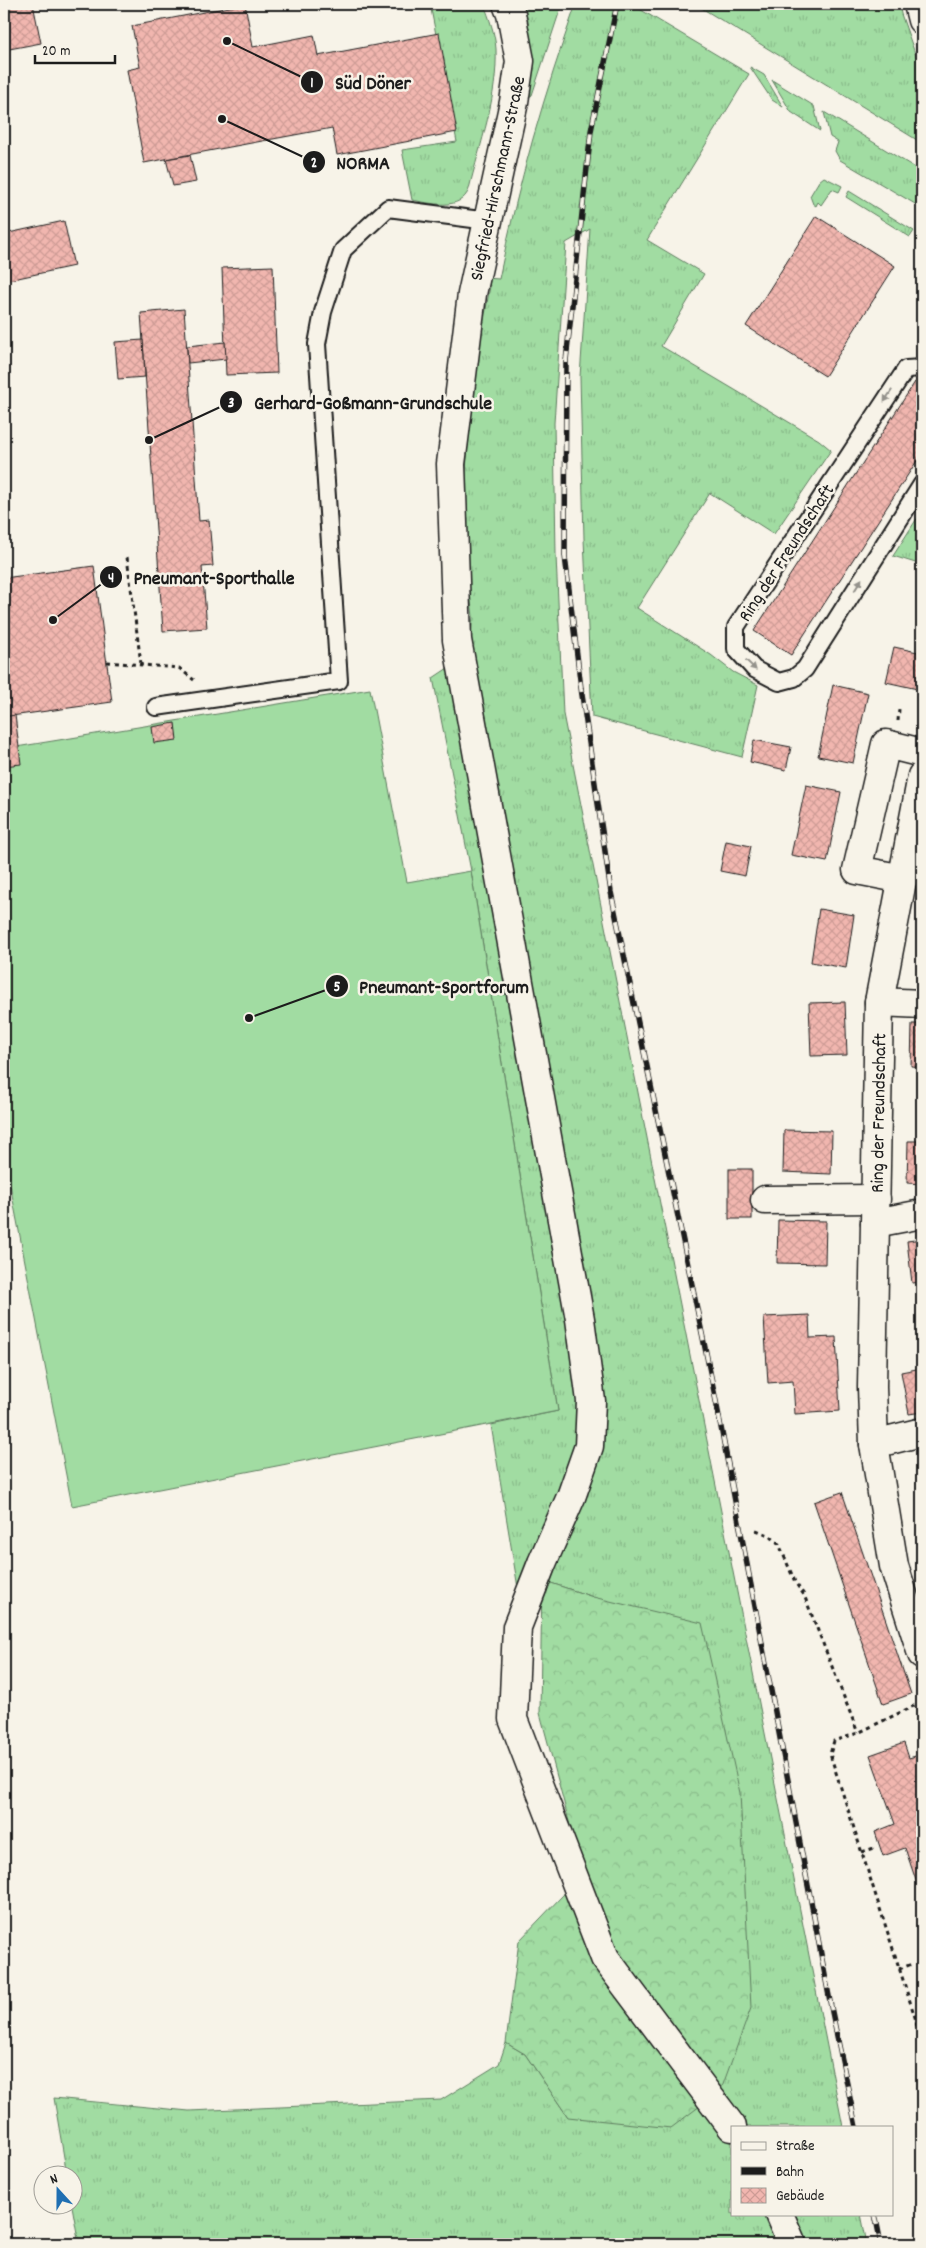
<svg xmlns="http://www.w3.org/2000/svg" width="926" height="2248" viewBox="0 0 926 2248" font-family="Dekko,sans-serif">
  <defs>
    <pattern id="grass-tufts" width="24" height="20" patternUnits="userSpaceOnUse" patternTransform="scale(1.25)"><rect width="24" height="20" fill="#a1dca2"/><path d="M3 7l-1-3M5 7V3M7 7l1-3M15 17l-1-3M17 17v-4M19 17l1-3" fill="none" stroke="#8abc8b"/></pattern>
    <pattern id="forest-crowns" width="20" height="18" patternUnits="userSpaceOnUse" patternTransform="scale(1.25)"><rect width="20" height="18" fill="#a1dca2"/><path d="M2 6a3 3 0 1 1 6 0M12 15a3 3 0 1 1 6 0" fill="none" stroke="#8abc8b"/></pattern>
    <pattern id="building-cross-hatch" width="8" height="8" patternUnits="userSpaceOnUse" patternTransform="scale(1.25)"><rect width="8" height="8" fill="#f1b6af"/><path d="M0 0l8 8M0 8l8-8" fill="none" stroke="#ce9c96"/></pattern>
  </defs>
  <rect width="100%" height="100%" fill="#f7f3e8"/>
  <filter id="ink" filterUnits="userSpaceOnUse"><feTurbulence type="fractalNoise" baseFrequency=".02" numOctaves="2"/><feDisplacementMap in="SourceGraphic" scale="10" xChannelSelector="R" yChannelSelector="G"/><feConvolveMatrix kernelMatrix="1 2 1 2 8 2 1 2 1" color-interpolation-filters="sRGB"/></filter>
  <g filter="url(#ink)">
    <g fill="url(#grass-tufts)" stroke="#5e7c5f">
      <path d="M430,4H484C489,18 495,33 496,49C498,96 480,144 469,189C461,212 429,203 412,200L402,150L457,142Z"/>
      <path d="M522,4H562L532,95L529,97C531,64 531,35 522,4Z"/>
      <path d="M576,4H631L749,74L647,240L704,274L661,346L819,440L831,450L774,534L710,493L637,608L711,655L733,672L758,685L742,757L592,717L584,539L580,377L590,229L566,243L554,423L556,556L563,714L843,2127H732V2214H861L867,2244H79L72,2206V2176L67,2175L54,2098L189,2111L441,2100L499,2064L506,2043L525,2054L568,2117L593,1597L542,1580L519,1594L491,1425L558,1411L471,871L433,678L469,654L473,616L466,565L465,486L471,396L490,286L486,278L499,279C518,184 544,95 576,4Z"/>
      <polygon points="695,4 899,4 901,14 922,73 922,143"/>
      <polygon points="750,67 764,75 783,107 772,100"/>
      <polygon points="772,80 814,106 820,131 791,112"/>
      <polygon points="824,112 922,172 922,208 840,160 835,151 838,142 830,137"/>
      <polygon points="824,177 842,186 839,192 832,189 821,205 818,202 816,206 813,204 810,196 819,181"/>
      <polygon points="849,191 914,231 910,237 846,197"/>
      <polygon points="922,514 922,565 893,556 916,520"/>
    </g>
    <polygon fill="url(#forest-crowns)" stroke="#5e7c5f" points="542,1580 593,1597 702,1623 740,1793 751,2008 721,2090 671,2128 568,2117 525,2054 506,2043 519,1941 583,1874 540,1713"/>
    <polygon fill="#a1dca2" stroke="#5e7c5f" points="370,689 407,882 471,871 558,1411 72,1506 4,1153 4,749"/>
    <g fill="url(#building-cross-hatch)" stroke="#1c1c1c">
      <polygon points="4,4 33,4 41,43 4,50"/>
      <polygon points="245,4 253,47 314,35 318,56 439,33 457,132 337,155 332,128 144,163 127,70 140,67 132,26"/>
      <polygon points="190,155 196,182 173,186 166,159"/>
      <polygon points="816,216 895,266 825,376 746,326"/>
      <polygon points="64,221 74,266 4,281 4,234"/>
      <polygon points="273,266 277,373 226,375 222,268"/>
      <polygon points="184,309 199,521 209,520 213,566 202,567 207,628 163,631 141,313"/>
      <polygon points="143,340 145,377 118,379 115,342"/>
      <polygon points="225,342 226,359 188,363 187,346"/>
      <polygon points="915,382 922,387 922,453 791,655 754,631"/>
      <polygon points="94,566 112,702 4,717 4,578"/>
      <polygon points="894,647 922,653 922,690 886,682"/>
      <polygon points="833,685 868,693 853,763 818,756"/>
      <polygon points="15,715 21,764 4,766 4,717"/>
      <polygon points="175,723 177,740 154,743 152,727"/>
      <polygon points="754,740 791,747 786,770 750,762"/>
      <polygon points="806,785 841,792 827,862 791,855"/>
      <polygon points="726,841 751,846 745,876 720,871"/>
      <polygon points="819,909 854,915 846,968 811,962"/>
      <polygon points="922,948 922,986 917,985"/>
      <polygon points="845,1002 847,1055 811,1056 809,1003"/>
      <polygon points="912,1024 922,1024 922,1067 911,1066"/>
      <polygon points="784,1130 832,1131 831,1174 783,1172"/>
      <polygon points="908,1141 922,1141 922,1184 907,1183"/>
      <rect x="729" y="1169" width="23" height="50"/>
      <polygon points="778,1220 826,1221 825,1264 777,1263"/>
      <polygon points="922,1239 922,1282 912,1283 907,1241"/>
      <polygon points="809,1315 810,1338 836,1337 840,1411 795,1414 793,1381 768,1383 764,1317"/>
      <polygon points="922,1368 922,1412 909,1414 901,1372"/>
      <polygon points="922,1457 922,1491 916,1458"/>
      <polygon points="842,1492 911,1694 883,1704 814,1502"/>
      <polygon points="904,1743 909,1758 922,1754 922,1781 920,1782 922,1790 922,1898 905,1848 883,1856 875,1832 895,1824 870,1755"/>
    </g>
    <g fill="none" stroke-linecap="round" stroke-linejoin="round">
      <g stroke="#1c1c1c" stroke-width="20">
        <g id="lane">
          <polyline points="922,368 906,369 736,627 736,649 754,669 779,682 794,678 805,669 922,484"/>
          <polyline points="156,707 339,681 317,344 323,312 343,250 388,208 488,221"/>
        </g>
      </g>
      <g stroke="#1c1c1c" stroke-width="31">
        <g id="street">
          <polyline points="507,4 511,14 520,61 514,102 472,294 451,464 457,640 580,1319 591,1401 589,1446 571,1497 542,1563 517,1627 513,1719 605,1958 732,2127"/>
          <polyline points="918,4 922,20"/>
          <polyline points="922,776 879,1002 872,1387 874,1444 894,1566 922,1654"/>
          <polyline points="903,879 857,870 886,744 922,753"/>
          <polyline points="879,1002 922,1004"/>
          <polyline points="765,1200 876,1199"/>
          <polyline points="875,1223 922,1214"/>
          <polyline points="874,1444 922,1432"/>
          <polyline points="779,2214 792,2244"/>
        </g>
      </g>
      <g stroke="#1c1c1c" stroke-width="3" stroke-dasharray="4 4" stroke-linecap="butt">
        <polyline points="127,557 141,664"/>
        <polyline points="107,662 179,668 194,680"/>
        <polyline points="898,721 899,709"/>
        <polyline points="756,1530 769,1535 779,1544 795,1582 804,1595 858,1733"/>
        <polyline points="922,1702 858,1733 834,1741 830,1754 915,2017 922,2049"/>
        <polyline points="862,1852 874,1848"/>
        <polyline points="899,1969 912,1964"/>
        <polyline points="915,2017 922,2015"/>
      </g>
      <use href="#lane" stroke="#f7f3e8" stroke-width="16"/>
      <use href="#street" stroke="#f7f3e8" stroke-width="28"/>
      <g stroke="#1c1c1c" stroke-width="5.5">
        <g id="rail">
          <polyline points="617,4 591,131 566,361 565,556 581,688 611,892 716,1401 832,2012 856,2127"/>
          <polyline points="875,2214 881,2244"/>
        </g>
      </g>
      <use href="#rail" stroke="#f7f3e8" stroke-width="4" stroke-dasharray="11" stroke-linecap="butt"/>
    </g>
    <defs><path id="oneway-solid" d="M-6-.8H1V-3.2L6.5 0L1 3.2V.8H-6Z" transform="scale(1.25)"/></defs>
    <g fill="#94928c">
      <use href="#oneway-solid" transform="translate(888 396) rotate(123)"/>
      <use href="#oneway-solid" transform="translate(858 585) rotate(-58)"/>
      <use href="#oneway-solid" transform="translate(751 665) rotate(44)"/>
    </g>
  </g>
  <g text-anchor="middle" stroke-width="5" stroke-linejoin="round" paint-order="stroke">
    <g font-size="19" fill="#1c1c1c" stroke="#f7f3e8">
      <text transform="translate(496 178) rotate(-78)" y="7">Siegfried-Hirschmann-Straße</text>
      <text transform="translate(785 552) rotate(-57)" y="7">Ring der Freundschaft</text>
      <text transform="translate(877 1113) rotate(-89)" y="7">Ring der Freundschaft</text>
    </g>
  </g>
  <path fill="none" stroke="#1c1c1c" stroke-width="2" d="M227 41L312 82M222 119L314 162M149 440L231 402M53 620L111 577M249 1018L337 986"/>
  <g fill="#1c1c1c" stroke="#f7f3e8" stroke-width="2">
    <circle cx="227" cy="41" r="5"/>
    <circle cx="222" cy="119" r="5"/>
    <circle cx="149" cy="440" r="5"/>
    <circle cx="53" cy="620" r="5"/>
    <circle cx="249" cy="1018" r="5"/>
    <circle cx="312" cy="82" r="12"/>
    <circle cx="314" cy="162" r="12"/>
    <circle cx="231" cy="402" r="12"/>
    <circle cx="111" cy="577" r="12"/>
    <circle cx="337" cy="986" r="12"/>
  </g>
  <g font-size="15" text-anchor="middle" font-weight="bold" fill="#fff">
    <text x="312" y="87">1</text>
    <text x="314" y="167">2</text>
    <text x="231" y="407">3</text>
    <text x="111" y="582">4</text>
    <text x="337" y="991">5</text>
  </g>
  <g font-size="20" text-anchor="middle" font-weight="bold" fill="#1c1c1c" stroke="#f7f3e8" stroke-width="5" stroke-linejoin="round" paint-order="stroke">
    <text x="373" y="89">Süd Döner</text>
    <text x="363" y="169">NORMA</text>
    <text x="373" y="409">Gerhard-Goßmann-Grundschule</text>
    <text x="214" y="584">Pneumant-Sporthalle</text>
    <text x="444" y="993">Pneumant-Sportforum</text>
  </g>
  <rect width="926" height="2248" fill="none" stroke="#f7f3e8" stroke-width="20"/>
  <rect x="10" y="10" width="906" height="2228" fill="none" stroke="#1c1c1c" stroke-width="2" filter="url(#ink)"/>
  <rect x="731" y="2126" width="162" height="90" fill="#f7f3e8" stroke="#9f9d96"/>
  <rect x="741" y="2142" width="25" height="8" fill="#f7f3e8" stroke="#9f9d96"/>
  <text x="776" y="2150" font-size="15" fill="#1c1c1c">Straße</text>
  <rect x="741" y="2167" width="25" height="8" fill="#1c1c1c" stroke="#9f9d96"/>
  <text x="776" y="2176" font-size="15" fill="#1c1c1c">Bahn</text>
  <rect x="741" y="2188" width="25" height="15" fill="url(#building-cross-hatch)" stroke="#9f9d96"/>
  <text x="776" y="2200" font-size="15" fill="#1c1c1c">Gebäude</text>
  <g transform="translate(58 2190) rotate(339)"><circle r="24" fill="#f7f3e8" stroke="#9f9d96"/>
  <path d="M0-4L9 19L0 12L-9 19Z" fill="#1f6fb2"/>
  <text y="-8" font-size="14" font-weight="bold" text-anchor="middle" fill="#1c1c1c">N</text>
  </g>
  <path d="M35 55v8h80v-8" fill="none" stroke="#1c1c1c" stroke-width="2.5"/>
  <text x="42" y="55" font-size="15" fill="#1c1c1c" stroke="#f7f3e8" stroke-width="4" paint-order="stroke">20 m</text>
</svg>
